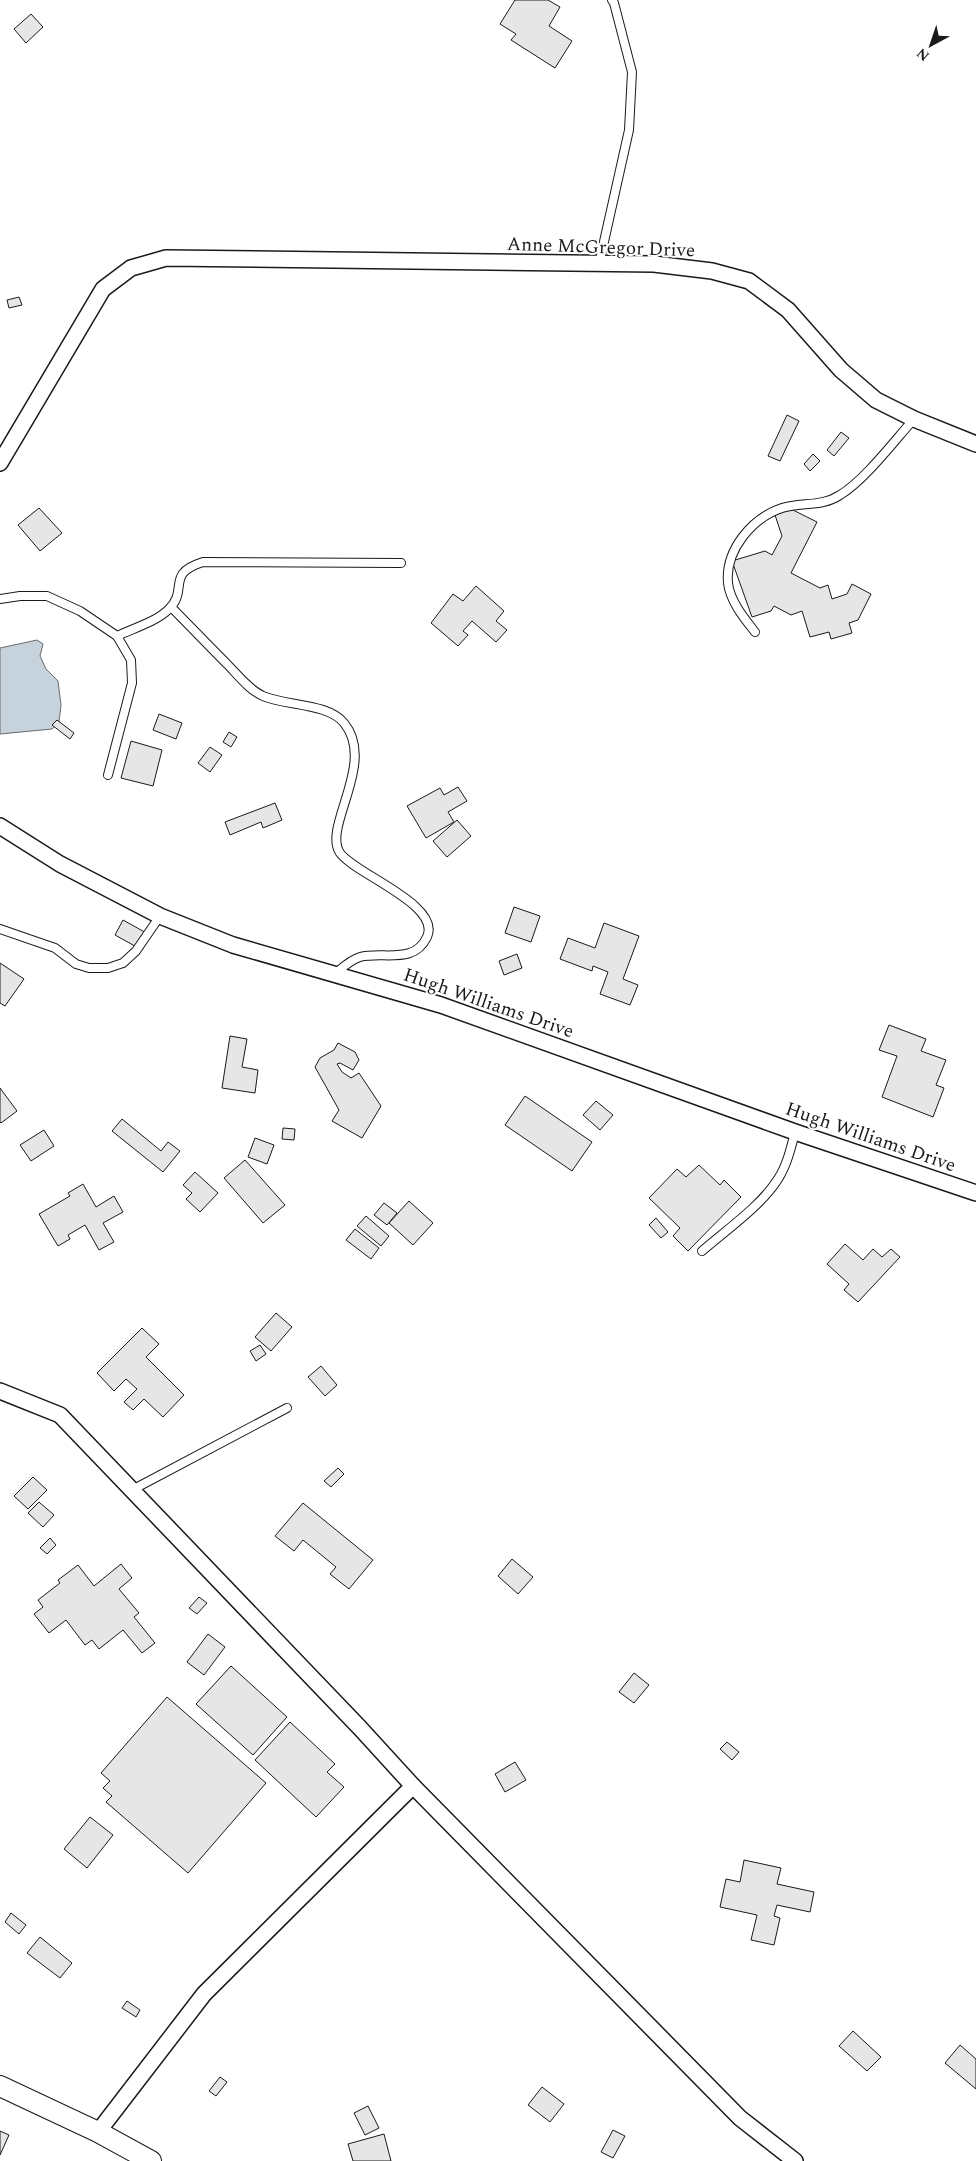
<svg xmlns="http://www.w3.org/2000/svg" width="976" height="2161" viewBox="0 0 976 2161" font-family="Spectral,serif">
  <rect width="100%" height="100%" fill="#fff"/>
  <polygon fill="#c6d2dc" stroke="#6a6a6a" points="37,640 43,644 40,656 46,669 58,681 61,705 59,722 52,729 0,734 0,648"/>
  <g fill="#e6e6e6" stroke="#1a1a1a">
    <polygon points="515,0 548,0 560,7 549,26 572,41 555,68 511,40 516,34 500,24"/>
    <polygon points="31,14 43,27 26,43 14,29"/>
    <polygon points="19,297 22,305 9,308 7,300"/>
    <polygon points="787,415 799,421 780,461 768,456"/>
    <polygon points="841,432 849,438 834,456 827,450"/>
    <polygon points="813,454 820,461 810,471 804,464"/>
    <polygon points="781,504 817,522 791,573 820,588 828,585 832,599 847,594 852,584 871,594 858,620 849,623 852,633 831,639 829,632 810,637 802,611 791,615 774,606 771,611 752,617 732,561 765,551 772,555 782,536 775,515"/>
    <polygon points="39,508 62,533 40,551 18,525"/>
    <polygon points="476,586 504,611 496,621 507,630 496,642 472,621 463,631 468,635 458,646 431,623 453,594 463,601"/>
    <polygon points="159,714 182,723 176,739 153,730"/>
    <polygon points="57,720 74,733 70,739 52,725"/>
    <polygon points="229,732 237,737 231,747 223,742"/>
    <polygon points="131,741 162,750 153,786 121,778"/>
    <polygon points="210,747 222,755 210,772 198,763"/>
    <polygon points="458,787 467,801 448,812 454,822 426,838 407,806 440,788 444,795"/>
    <polygon points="275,803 282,820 263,828 261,822 230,835 225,822"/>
    <polygon points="457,820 471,836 447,857 433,841"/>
    <polygon points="514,907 540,916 531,942 505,933"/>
    <polygon points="123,920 150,935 142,950 115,935"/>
    <polygon points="604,923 639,936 623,979 638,985 630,1005 600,994 608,972 593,966 592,971 560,959 568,938 595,948"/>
    <polygon points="517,954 522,968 504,975 499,961"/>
    <polygon points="0,963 24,979 5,1006 0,1003"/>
    <polygon points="889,1025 926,1039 921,1051 946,1060 936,1085 944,1088 933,1117 882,1097 897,1056 879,1050"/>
    <polygon points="230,1036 247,1039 242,1067 258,1070 255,1093 222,1088"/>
    <polygon points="338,1043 355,1052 359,1060 353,1070 340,1063 337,1064 342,1072 351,1078 359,1073 381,1106 362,1138 332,1121 339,1110 315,1067 320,1058 334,1050"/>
    <polygon points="0,1088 17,1111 1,1123 0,1122"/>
    <polygon points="525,1096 592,1142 572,1171 505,1125"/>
    <polygon points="596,1101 613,1115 600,1130 583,1115"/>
    <polygon points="122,1119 161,1151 168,1142 180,1151 163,1172 112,1131"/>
    <polygon points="283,1128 295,1129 294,1140 282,1139"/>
    <polygon points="44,1130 54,1146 31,1161 20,1145"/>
    <polygon points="255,1138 274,1145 267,1164 248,1157"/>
    <polygon points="245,1160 285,1205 263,1223 224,1178"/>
    <polygon points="699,1165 720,1185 724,1180 741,1197 688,1251 673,1236 680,1228 649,1198 677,1169 686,1177"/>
    <polygon points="195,1172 218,1193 200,1212 186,1199 192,1193 183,1185"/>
    <polygon points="83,1184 96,1207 114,1196 123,1212 103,1223 114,1242 99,1250 85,1225 68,1235 70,1239 58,1246 39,1214 70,1196 68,1193"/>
    <polygon points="409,1201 433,1223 413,1245 389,1223"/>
    <polygon points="384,1203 397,1213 387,1225 374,1215"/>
    <polygon points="366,1216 389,1236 381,1246 357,1226"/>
    <polygon points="656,1218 668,1232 661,1238 649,1225"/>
    <polygon points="355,1229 379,1248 371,1259 346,1240"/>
    <polygon points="845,1244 863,1260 873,1249 882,1257 891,1249 900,1257 858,1302 844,1290 849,1284 827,1264"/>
    <polygon points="276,1313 292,1327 271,1351 255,1337"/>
    <polygon points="142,1328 159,1344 146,1357 184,1395 163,1417 144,1399 133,1410 124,1402 137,1389 126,1379 114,1391 97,1373"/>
    <polygon points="260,1345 266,1354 256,1361 250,1351"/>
    <polygon points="321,1366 337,1385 325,1396 308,1377"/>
    <polygon points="338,1468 344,1474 331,1487 324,1481"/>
    <polygon points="33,1477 47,1490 28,1509 14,1496"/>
    <polygon points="39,1502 54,1515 43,1527 28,1513"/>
    <polygon points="303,1503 373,1560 349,1589 330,1574 336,1567 303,1540 294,1551 275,1536"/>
    <polygon points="50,1538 56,1545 47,1554 40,1548"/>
    <polygon points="512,1559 533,1577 518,1594 498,1576"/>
    <polygon points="121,1564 132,1578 119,1589 139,1613 134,1617 155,1643 142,1653 123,1630 99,1649 92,1640 85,1645 66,1620 49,1633 34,1614 43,1607 38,1600 60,1583 58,1580 78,1565 94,1586"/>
    <polygon points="199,1597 207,1603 197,1614 189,1608"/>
    <polygon points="208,1634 225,1647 204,1675 187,1662"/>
    <polygon points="231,1666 287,1717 253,1755 196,1704"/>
    <polygon points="634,1673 649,1685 634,1703 619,1692"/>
    <polygon points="167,1697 266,1783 188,1873 106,1802 112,1796 103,1788 110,1781 101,1773"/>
    <polygon points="290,1722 335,1764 327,1772 344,1787 316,1817 255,1760"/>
    <polygon points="727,1742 739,1752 732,1760 720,1749"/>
    <polygon points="515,1762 526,1780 505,1792 495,1774"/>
    <polygon points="90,1817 113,1835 87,1868 64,1849"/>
    <polygon points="744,1860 781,1868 777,1884 814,1892 810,1912 777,1905 774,1916 780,1918 774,1945 751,1940 757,1915 720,1907 726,1879 740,1882"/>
    <polygon points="11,1913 26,1925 19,1934 5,1922"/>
    <polygon points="40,1937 72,1963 60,1978 27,1953"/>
    <polygon points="127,2001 140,2010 136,2017 122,2008"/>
    <polygon points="853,2031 881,2057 867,2071 839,2046"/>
    <polygon points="960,2045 976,2059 976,2089 945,2063"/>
    <polygon points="220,2077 227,2082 216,2096 209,2091"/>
    <polygon points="542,2087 564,2104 550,2122 528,2105"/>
    <polygon points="368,2106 379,2128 365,2135 354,2113"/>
    <polygon points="613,2130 625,2136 613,2158 601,2152"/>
    <polygon points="0,2131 9,2135 0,2155"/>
    <polygon points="384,2134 391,2161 353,2161 348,2144"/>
  </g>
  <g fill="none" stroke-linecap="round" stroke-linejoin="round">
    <g stroke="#1a1a1a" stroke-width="10">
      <g id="lane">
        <polyline points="599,264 629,130 632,72 614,3 612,0"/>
        <polyline points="0,599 20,596 47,596 80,611 117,636 131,660 132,683 108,775"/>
        <path d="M171,607C190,626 208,645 227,664C237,674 249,690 263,696C286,706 328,703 344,723C377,763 322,827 340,853C355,874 442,905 427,937C414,965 383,951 360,957C350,960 342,968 335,974"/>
        <path d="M755,632C744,618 730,601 728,583C725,550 752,518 782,508C802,502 822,507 840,495C864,481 895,440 914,419"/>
        <path d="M117,636C134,628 156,622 169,609C189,589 165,574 203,562L401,563"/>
        <polyline points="0,929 55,948 76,964 89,968 108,968 123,963 136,951 160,916"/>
        <path d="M702,1251C726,1230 761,1206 778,1179C787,1165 791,1148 795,1132"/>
        <polyline points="132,1490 287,1408"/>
      </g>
    </g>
    <g stroke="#1a1a1a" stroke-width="18">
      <g id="street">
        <polyline points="0,463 103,289 131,268 166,258 654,264 712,271 749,281 788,310 841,370 876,400 914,419 976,444"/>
        <polyline points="0,826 60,864 160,916 233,945 441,1005 795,1132 976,1193"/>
        <polyline points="0,1391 60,1415 360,1728 413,1786"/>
        <polyline points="98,2132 204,1994 413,1786 740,2118 795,2161"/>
      </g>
    </g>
    <g stroke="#1a1a1a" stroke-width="22">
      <polyline id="secondary" points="0,2086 98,2132 151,2161"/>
    </g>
    <use href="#lane" stroke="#fff" stroke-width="8"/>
    <use href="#street" stroke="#fff" stroke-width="15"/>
    <use href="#secondary" stroke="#fff" stroke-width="20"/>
  </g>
  <g text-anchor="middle" stroke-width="4" stroke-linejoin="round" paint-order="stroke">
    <g font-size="19" fill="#1a1a1a" stroke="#fff">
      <text transform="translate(601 246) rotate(2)" y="7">Anne McGregor Drive</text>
      <text transform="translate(489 1002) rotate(19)" y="7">Hugh Williams Drive</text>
      <text transform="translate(871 1136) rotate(19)" y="7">Hugh Williams Drive</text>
    </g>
  </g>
  <g transform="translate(931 45) rotate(220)" stroke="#ffffff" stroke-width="4" paint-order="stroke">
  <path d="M0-4L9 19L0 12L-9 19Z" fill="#1a1a1a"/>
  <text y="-8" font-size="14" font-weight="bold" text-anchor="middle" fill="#1a1a1a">N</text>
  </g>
</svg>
